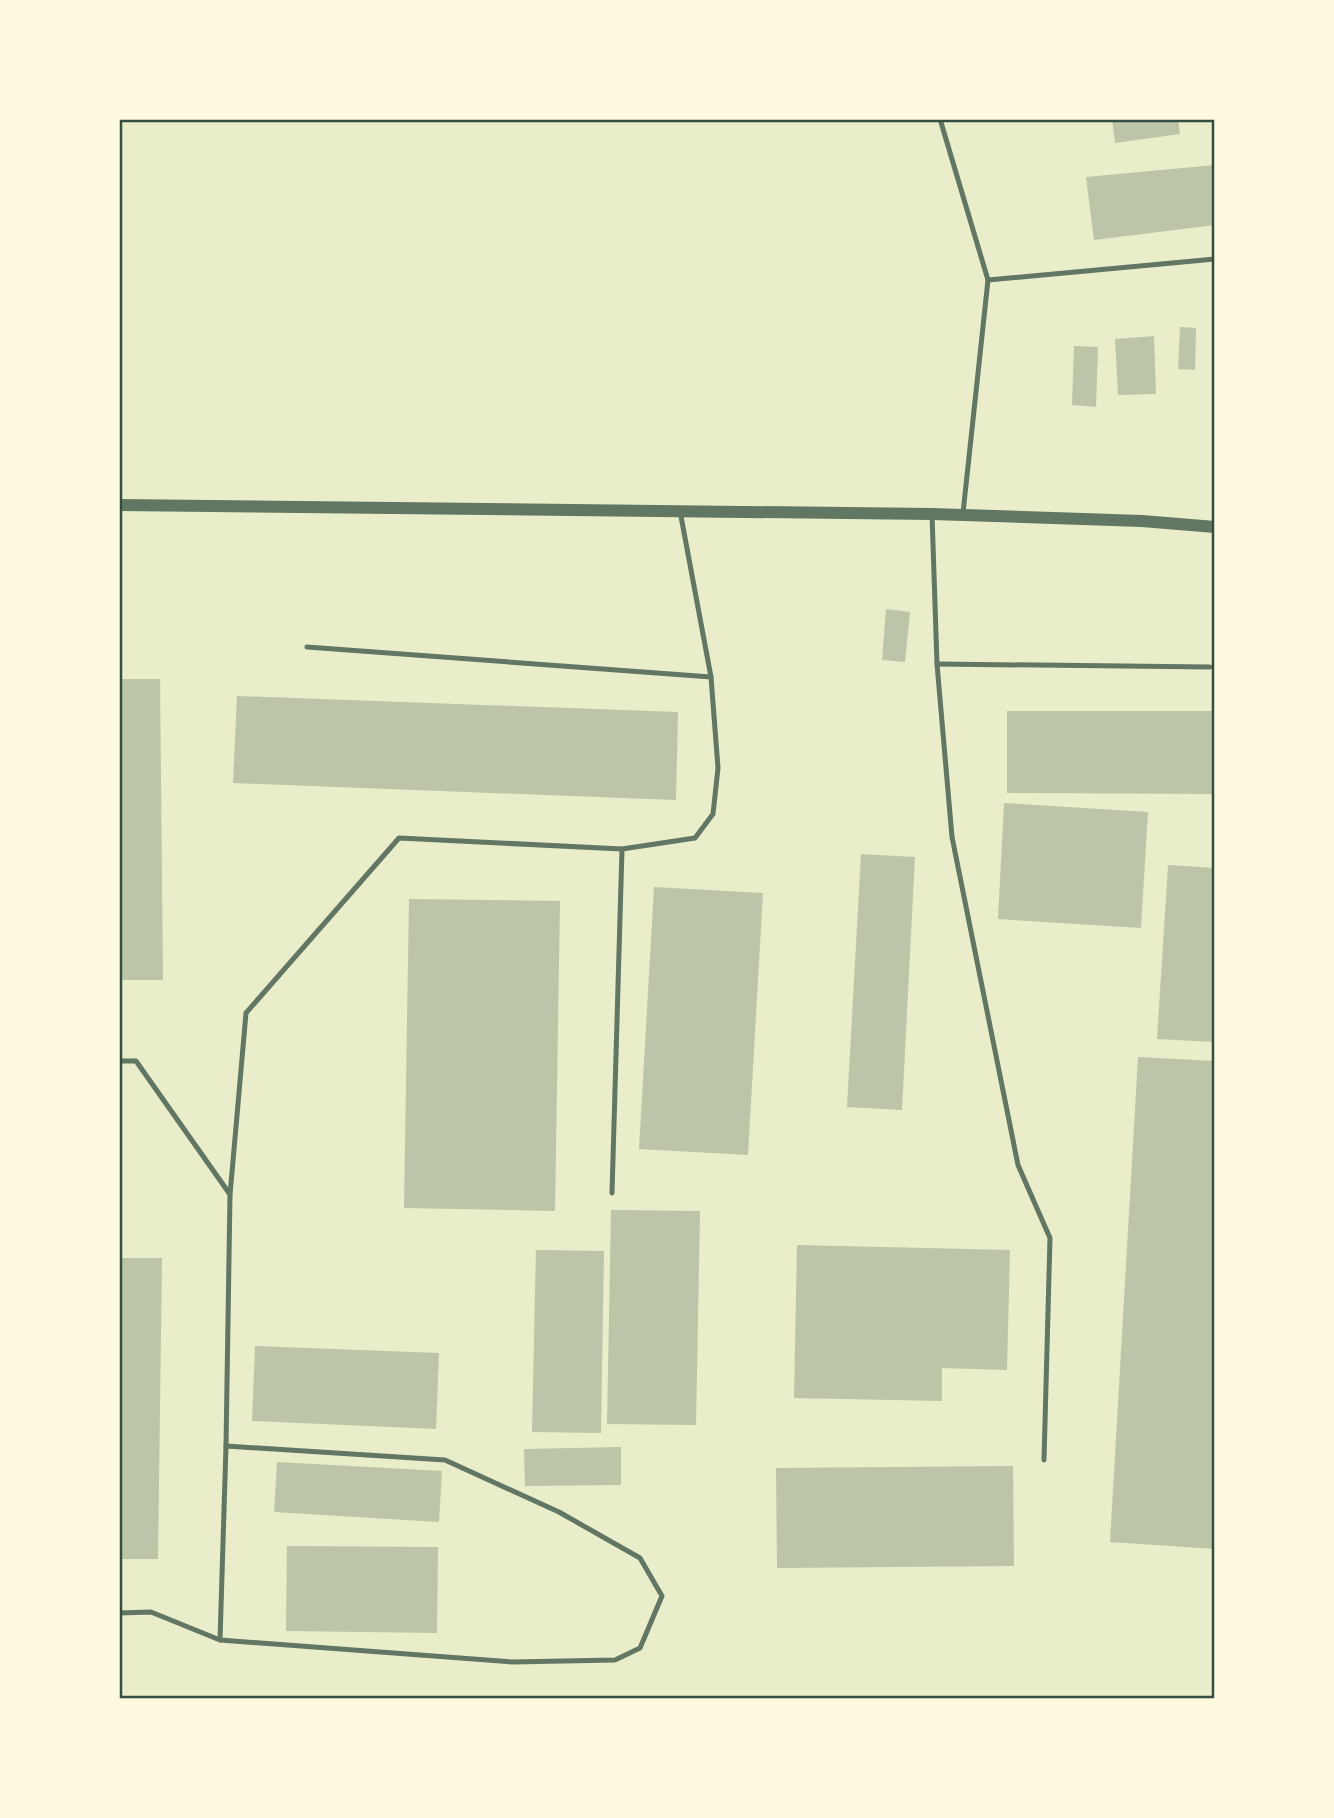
<svg xmlns="http://www.w3.org/2000/svg" width="1334" height="1818" viewBox="0 0 1334 1818" font-family="'IBM Plex Sans',sans-serif">
  <rect width="100%" height="100%" fill="#e9edc9"/>
  <g fill="#bcc5a7">
    <polygon points="1112,119 1178,119 1180,134 1115,143"/>
    <polygon points="1215,165 1215,225 1094,240 1086,177"/>
    <polygon points="1180,327 1196,328 1195,370 1178,369"/>
    <polygon points="1154,336 1156,394 1118,395 1115,339"/>
    <polygon points="1074,346 1098,347 1096,407 1072,405"/>
    <polygon points="886,609 910,612 905,662 882,660"/>
    <polygon points="119,679 160,679 163,980 119,980"/>
    <polygon points="237,696 678,712 676,800 233,783"/>
    <polygon points="1007,711 1215,711 1215,794 1007,793"/>
    <polygon points="1004,803 1148,812 1141,928 998,919"/>
    <polygon points="861,854 915,857 902,1110 847,1107"/>
    <polygon points="1168,865 1215,868 1215,1042 1157,1039"/>
    <polygon points="654,887 763,893 748,1155 639,1149"/>
    <polygon points="409,899 560,901 555,1211 404,1208"/>
    <polygon points="1138,1057 1215,1061 1215,1549 1110,1542"/>
    <polygon points="611,1210 700,1211 696,1425 607,1424"/>
    <polygon points="797,1245 1010,1250 1007,1370 942,1368 942,1401 794,1398"/>
    <polygon points="536,1250 604,1251 601,1433 532,1432"/>
    <polygon points="119,1258 162,1258 158,1559 119,1559"/>
    <polygon points="255,1346 439,1353 436,1429 252,1421"/>
    <polygon points="621,1447 621,1485 525,1486 524,1449"/>
    <polygon points="277,1462 442,1471 439,1522 274,1512"/>
    <polygon points="1013,1466 1014,1566 777,1568 776,1468"/>
    <polygon points="287,1546 438,1547 437,1633 286,1631"/>
  </g>
  <g fill="none" stroke-linecap="round" stroke-linejoin="round">
    <g stroke="#617663" stroke-width="5">
      <polyline points="940,119 988,280 963,513"/>
      <polyline points="988,280 1215,259"/>
      <polyline points="932,514 937,664 952,837 1018,1165 1050,1238 1044,1460"/>
      <polyline points="307,647 711,677"/>
      <polyline points="937,664 1210,667"/>
      <polyline points="119,1061 136,1061 229,1193"/>
      <polyline points="612,1193 622,849"/>
      <polyline points="119,1613 151,1612 220,1640 512,1662 615,1660 640,1648 662,1596 640,1558 559,1512 445,1460 226,1446"/>
      <polyline points="220,1640 226,1446 230,1195 246,1013 399,838 622,849 695,838 713,814 718,768 711,677 680,511"/>
    </g>
    <polyline stroke="#617663" stroke-width="12" points="119,505 932,514 1142,521 1215,527"/>
  </g>
  <rect width="1334" height="1818" fill="none" stroke="#fefae0" stroke-width="242"/>
  <rect x="121" y="121" width="1092" height="1576" fill="none" stroke="#344e41" stroke-width="2.5"/>
</svg>
